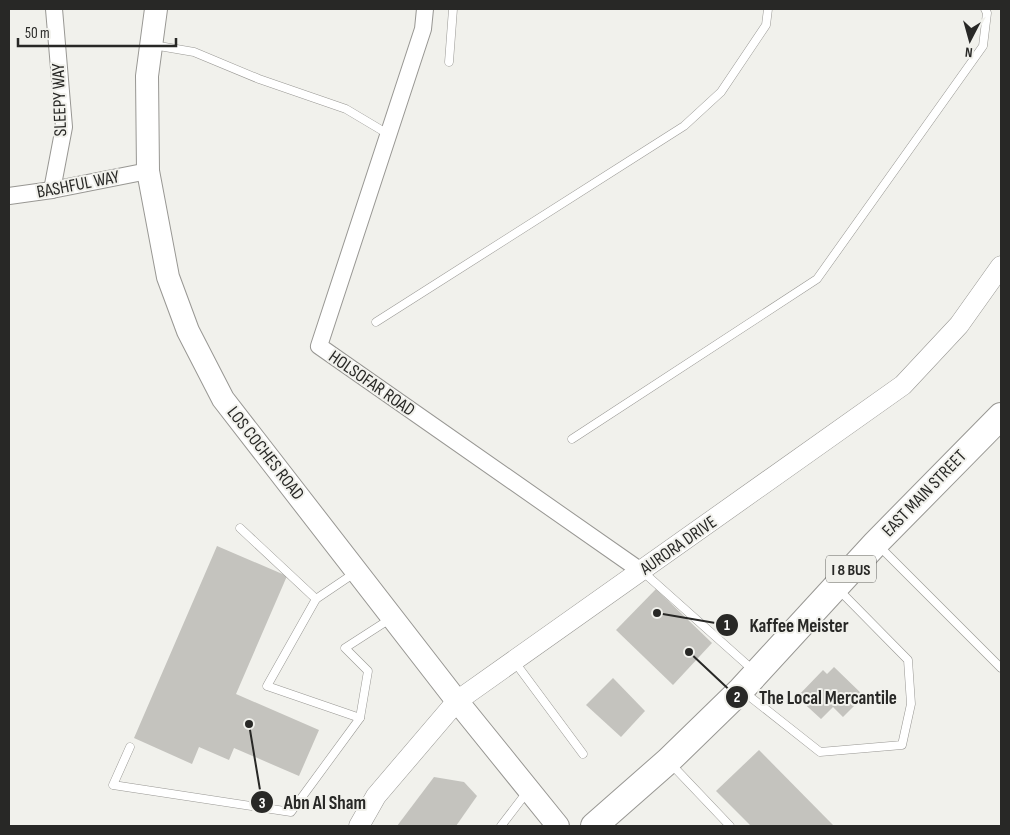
<svg xmlns="http://www.w3.org/2000/svg" width="1010" height="835" viewBox="0 0 1010 835" font-family="'Sofia Sans Condensed',sans-serif">
  <rect width="100%" height="100%" fill="#f1f1ec"/>
  <g fill="#c4c3be">
    <polygon points="217,546 287,576 236,694 319,730 299,776 234,748 229,760 199,747 192,764 134,738"/>
    <polygon points="656,589 712,643 673,685 616,630"/>
    <polygon points="834,667 864,696 843,717 833,707 821,719 797,697 823,670 827,674"/>
    <polygon points="613,678 645,711 621,737 586,705"/>
    <polygon points="759,750 834,826 751,826 716,791"/>
    <polygon points="434,777 464,782 477,796 456,826 397,826"/>
  </g>
  <g fill="none" stroke-linecap="round" stroke-linejoin="round">
    <g stroke="#989793" stroke-width="9">
      <g id="service">
        <polyline points="153,45 194,52 259,79 346,109 388,134"/>
        <polyline points="449,62 453,9"/>
        <polyline points="376,322 684,126 721,92 766,25 768,9"/>
        <polyline points="572,439 817,279 983,46 987,13 985,9"/>
        <polyline points="240,528 316,599 356,572"/>
        <polyline points="879,546 1001,668"/>
        <polyline points="642,571 753,670"/>
        <polyline points="316,599 267,686 360,718 368,671 345,648 390,619"/>
        <polyline points="514,661 583,754"/>
        <polyline points="744,692 820,752 902,745 911,704 908,660 838,589"/>
        <polyline points="130,747 113,785 291,812 360,718"/>
        <polyline points="671,764 730,826"/>
        <polyline points="501,826 527,792"/>
      </g>
    </g>
    <g stroke="#989793" stroke-width="18">
      <g id="minor">
        <polyline points="425,9 423,29 319,346 641,571"/>
        <polyline points="52,190 64,127 54,9"/>
        <polyline points="9,196 52,190 148,171"/>
      </g>
    </g>
    <g stroke="#989793" stroke-width="21">
      <polyline id="tertiary" points="359,826 376,796 457,701 903,385 959,325 1001,266"/>
    </g>
    <g stroke="#989793" stroke-width="24">
      <polyline id="secondary" points="156,9 147,76 148,171 168,277 188,331 223,399 457,701 558,826"/>
    </g>
    <g stroke="#989793" stroke-width="28">
      <polyline id="primary" points="594,826 668,761 741,690 876,543 1001,416"/>
    </g>
    <use href="#service" stroke="#fff" stroke-width="8"/>
    <use href="#minor" stroke="#fff" stroke-width="16"/>
    <use href="#tertiary" stroke="#fff" stroke-width="20"/>
    <use href="#secondary" stroke="#fff" stroke-width="22"/>
    <use href="#primary" stroke="#fff" stroke-width="26"/>
  </g>
  <g text-anchor="middle" stroke-width="4" stroke-linejoin="round" paint-order="stroke">
    <rect fill="#f1f1ec" stroke="#646461" stroke-width="1" x="826" y="555.5" width="50" height="27" rx="4"/>
    <g font-size="16" font-weight="bold" fill="#282826">
      <text x="851" y="575">I 8 BUS</text>
    </g>
    <g font-size="18" fill="#282826" stroke="#f1f1ec">
      <text transform="translate(59 100) rotate(-92)" y="6">SLEEPY WAY</text>
      <text transform="translate(78 184) rotate(-11)" y="6">BASHFUL WAY</text>
      <text transform="translate(372 383) rotate(35)" y="6">HOLSOFAR ROAD</text>
      <text transform="translate(266 453) rotate(52)" y="6">LOS COCHES ROAD</text>
      <text transform="translate(924 493) rotate(-46)" y="6">EAST MAIN STREET</text>
      <text transform="translate(678 545) rotate(-35)" y="6">AURORA DRIVE</text>
    </g>
  </g>
  <path fill="none" stroke="#282826" stroke-width="2" d="M657 613L727 625M689 652L737 697M249 724L262 802"/>
  <g fill="#282826" stroke="#f1f1ec" stroke-width="2">
    <circle cx="657" cy="613" r="5"/>
    <circle cx="689" cy="652" r="5"/>
    <circle cx="249" cy="724" r="5"/>
    <circle cx="727" cy="625" r="12"/>
    <circle cx="737" cy="697" r="12"/>
    <circle cx="262" cy="802" r="12"/>
  </g>
  <g font-size="15" text-anchor="middle" font-weight="bold" fill="#fff">
    <text x="727" y="630">1</text>
    <text x="737" y="702">2</text>
    <text x="262" y="808">3</text>
  </g>
  <g font-size="19" text-anchor="middle" font-weight="bold" fill="#282826" stroke="#f1f1ec" stroke-width="4" stroke-linejoin="round" paint-order="stroke">
    <text x="799" y="632">Kaffee Meister</text>
    <text x="828" y="704">The Local Mercantile</text>
    <text x="325" y="809">Abn Al Sham</text>
  </g>
  <rect width="1010" height="835" fill="none" stroke="#282826" stroke-width="20"/>
  <g transform="translate(970 40) rotate(186)" stroke="#f1f1ec" stroke-width="4" paint-order="stroke">
  <path d="M0-4L9 19L0 12L-9 19Z" fill="#282826"/>
  <text y="-8" font-size="14" font-weight="bold" text-anchor="middle" fill="#282826">N</text>
  </g>
  <path d="M18 38v8h158v-8" fill="none" stroke="#282826" stroke-width="2.5"/>
  <text x="25" y="38" font-size="15" fill="#282826" stroke="#f1f1ec" stroke-width="4" paint-order="stroke">50 m</text>
</svg>
